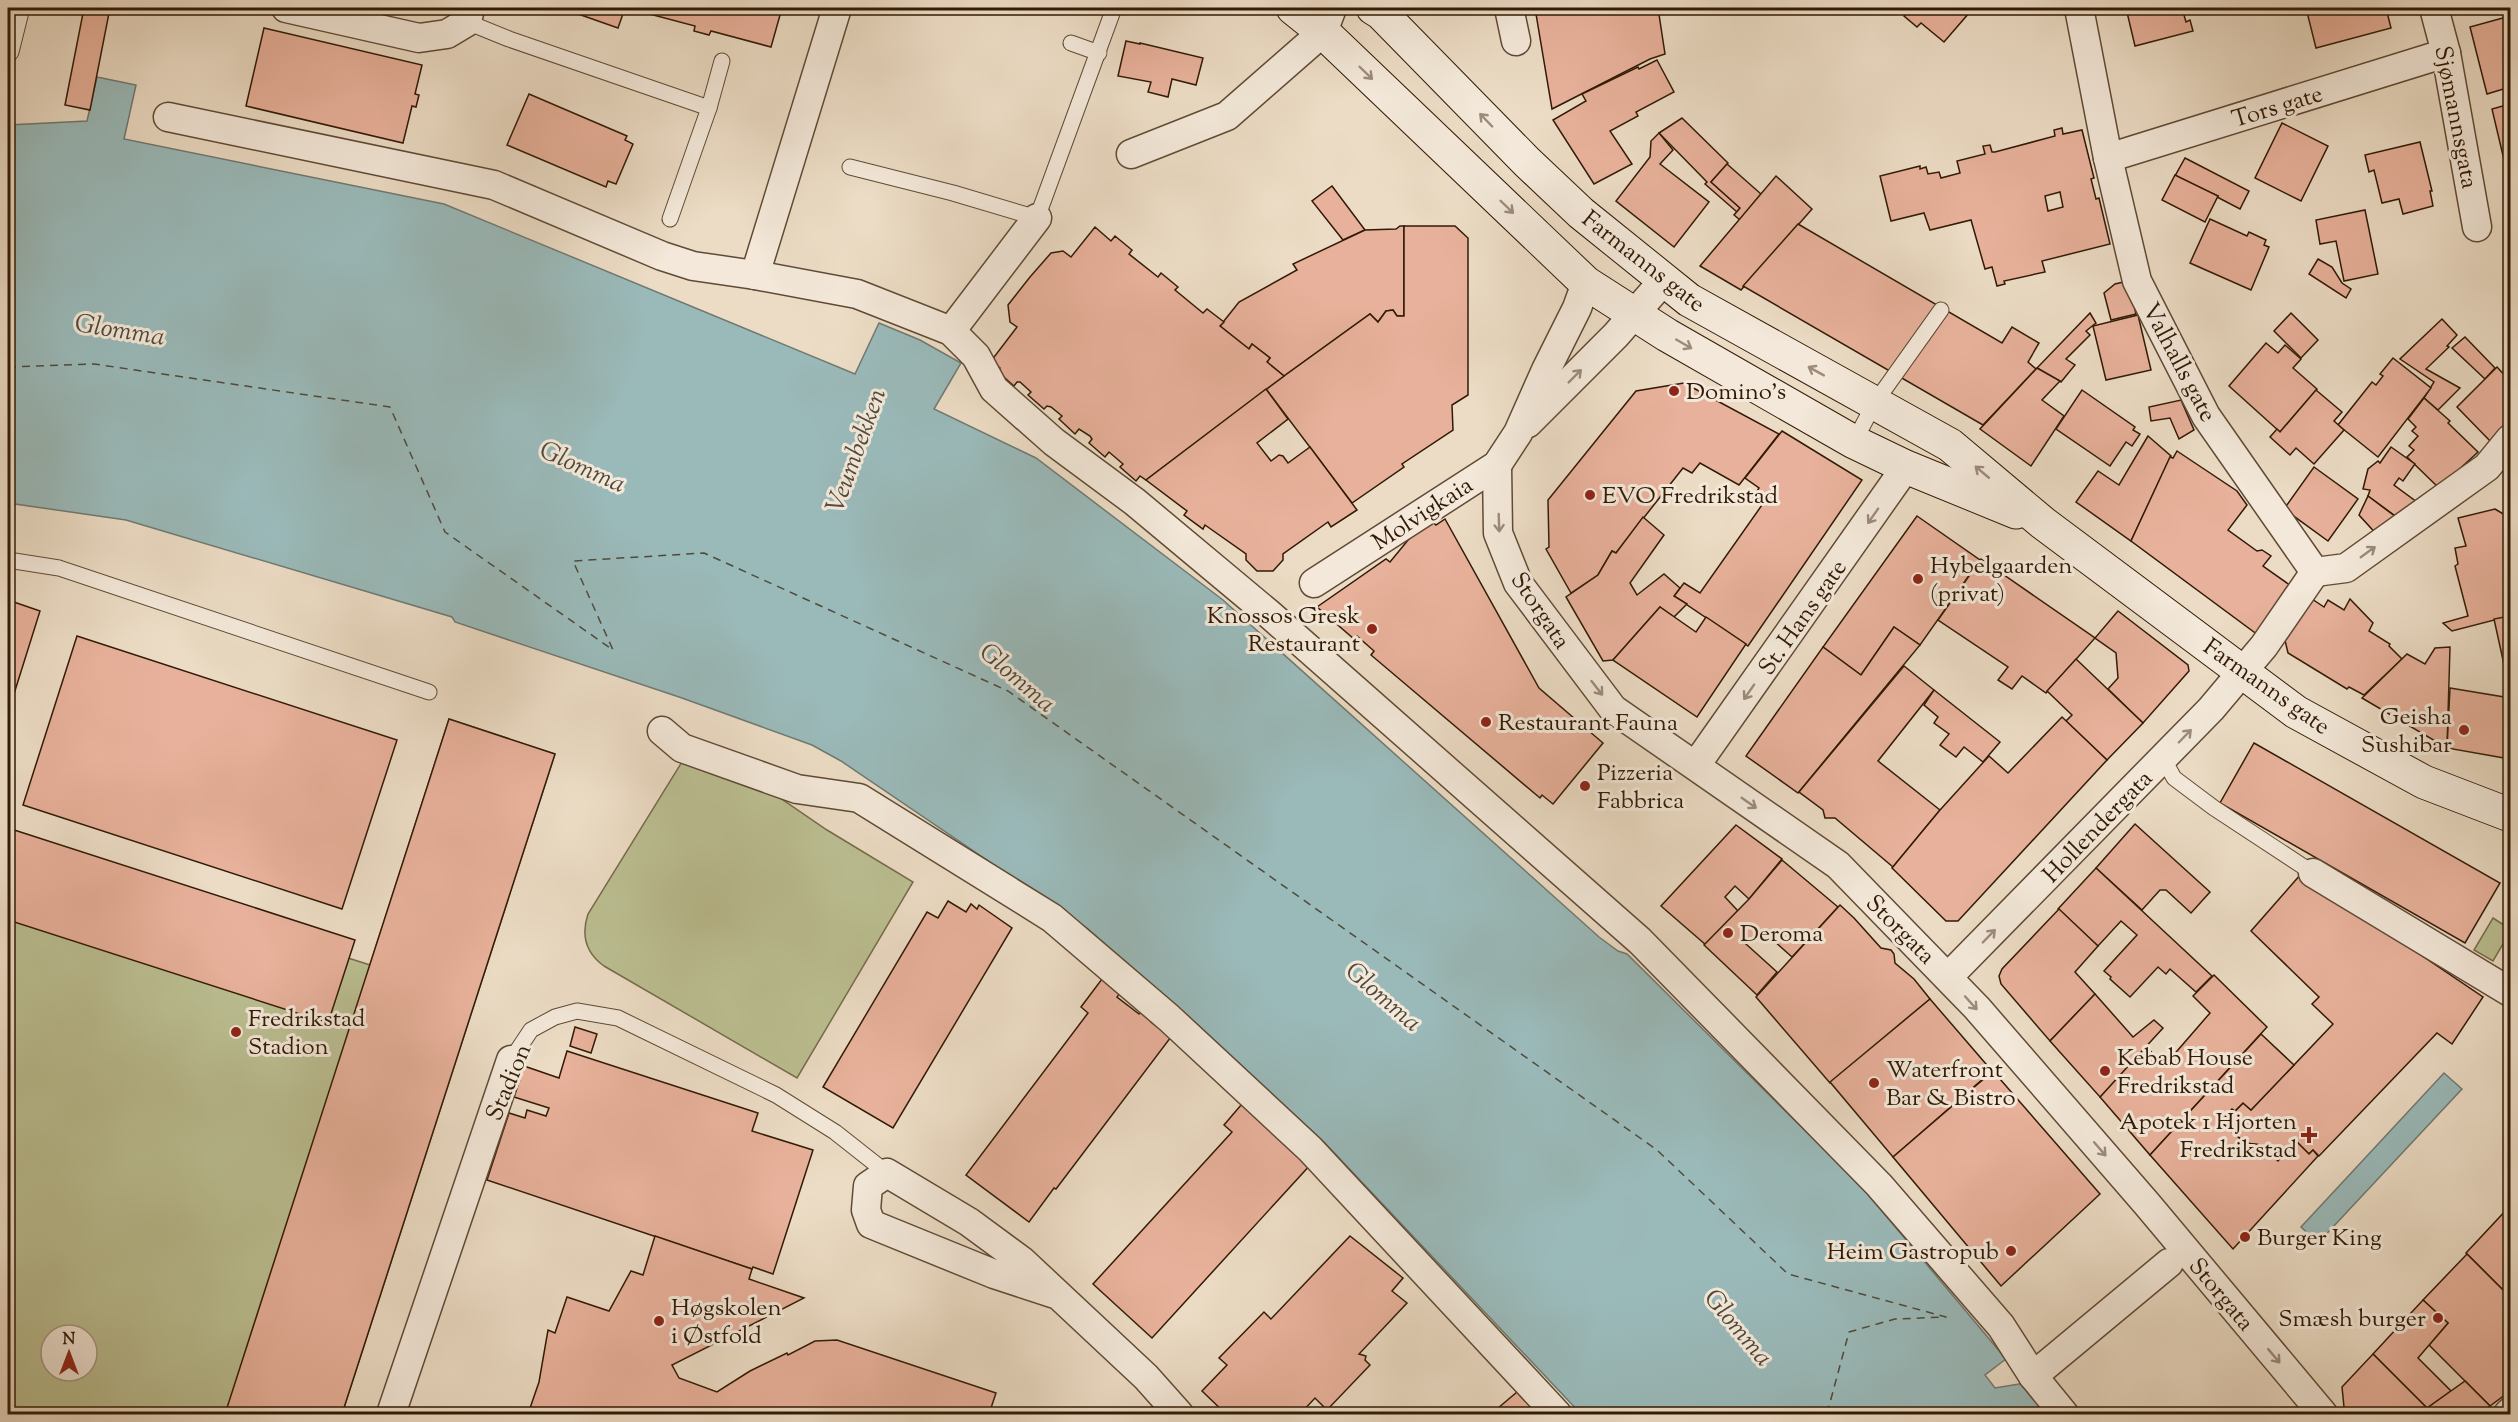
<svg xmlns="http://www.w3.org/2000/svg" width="2518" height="1422" viewBox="0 0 2518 1422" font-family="'Sorts Mill Goudy',serif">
  <rect width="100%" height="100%" fill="#ecdcc5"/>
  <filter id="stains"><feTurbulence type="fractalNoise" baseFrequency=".00333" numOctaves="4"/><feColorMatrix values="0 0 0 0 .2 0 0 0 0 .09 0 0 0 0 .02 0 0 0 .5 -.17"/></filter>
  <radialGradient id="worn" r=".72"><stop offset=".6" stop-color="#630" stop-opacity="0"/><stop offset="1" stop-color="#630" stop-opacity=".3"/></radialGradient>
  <g fill="#bbbf92" stroke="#766c4c" stroke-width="1.5" fill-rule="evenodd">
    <path d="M449,719L555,754L342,1414H8V849L370,965ZM51,1335H87V1371H51Z"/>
    <path d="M685,757L764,787L827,830L913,882L797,1078L604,966C586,953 581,935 588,914Z"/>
    <polygon points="2493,918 2510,929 2510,932 2493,961 2474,950"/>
  </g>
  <g fill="#9ababa" stroke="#707a72" stroke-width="1.5">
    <polygon points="97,77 136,85 124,139 444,204 855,374 879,323 920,340 961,363 934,409 1036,458 1223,600 1599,937 1618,951 1627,954 1860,1185 2006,1359 1985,1375 1995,1388 2025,1383 2054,1414 1581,1414 1324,1142 1177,1006 1087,928 841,761 812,745 682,698 455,622 452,617 126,520 8,503 8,125 87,121"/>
    <polygon points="2444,1073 2462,1089 2318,1243 2301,1227"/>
  </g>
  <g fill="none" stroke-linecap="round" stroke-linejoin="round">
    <polyline stroke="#504a3b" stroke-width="1.5" stroke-dasharray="8 6" stroke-linecap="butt" points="8,367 94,364 390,407 445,532 613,650 573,561 704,553 1008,691 1657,1150 1788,1274 1946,1317 1895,1319 1849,1332 1828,1410 1832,1414"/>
  </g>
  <g fill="#e8b19b" stroke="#311a05" stroke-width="1.5" fill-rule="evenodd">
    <polygon points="84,8 110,8 90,110 65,105"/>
    <polygon points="561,8 625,8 618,28"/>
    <polygon points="627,8 782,8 771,47 711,31 709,35 694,31 695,26"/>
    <polygon points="1535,8 1658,8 1665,54 1650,59 1552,109"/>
    <polygon points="1903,8 1967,8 1965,10 1969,13 1944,42 1921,23 1917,27 1904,16 1907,11"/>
    <polygon points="2126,8 2182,8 2186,22 2190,20 2193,31 2135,46"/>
    <polygon points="2306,8 2386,8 2391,28 2316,48"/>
    <polygon points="2510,16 2510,87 2487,94 2470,27"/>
    <polygon points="264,28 422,65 415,94 419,95 416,107 412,106 403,143 246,106"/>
    <polygon points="1126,41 1140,44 1140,43 1203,58 1196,85 1172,79 1168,97 1148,92 1151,82 1118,76"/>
    <polygon points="1657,60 1674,92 1636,112 1638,116 1610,131 1632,164 1594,184 1553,120 1586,101 1582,94 1638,67 1639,69"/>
    <polygon points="529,94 627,136 625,140 633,144 616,184 608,181 606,187 507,145"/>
    <polygon points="2510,104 2510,159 2504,160 2492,109"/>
    <polygon points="1682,118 1728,163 1711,182 1740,208 1737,212 1705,184 1707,182 1659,133"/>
    <polygon points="2282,123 2328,146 2301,201 2255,178"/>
    <path d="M2062,128L2063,134L2082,130L2094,178L2091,179L2096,199L2099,198L2110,244L2042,261L2045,272L2004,281L2005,284L1997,286L1992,267L1985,269L1971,220L1930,230L1924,213L1891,221L1880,176L1920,166V169L1926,167L1928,174L1939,172L1941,178L1960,173L1957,161L1985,154L1983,146L1990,145L1992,152H1995L2055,136L2054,130ZM2060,192L2063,207L2048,211L2045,196Z"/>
    <polygon points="1659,133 1673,150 1660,164 1709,202 1674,247 1616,201 1650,157 1651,141"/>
    <polygon points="2420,142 2432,191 2430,191 2433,206 2403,214 2399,199 2382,203 2374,170 2369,172 2365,155"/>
    <polygon points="2185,158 2249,191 2240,209 2217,197 2218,196 2175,176"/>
    <polygon points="1727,164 1761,194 1740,220 1734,215 1740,208 1711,182"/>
    <polygon points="2175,175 2218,196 2205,222 2162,200"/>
    <polygon points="1776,176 1812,209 1741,290 1700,266"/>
    <polygon points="1332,186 1365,230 1343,240 1312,201"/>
    <polygon points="2365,210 2378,274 2344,281 2336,241 2320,244 2316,220"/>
    <polygon points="2210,219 2247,236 2249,232 2266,240 2264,245 2269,247 2251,290 2190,263"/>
    <polygon points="1798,224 2002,343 2012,327 2039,343 2028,362 2036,369 1983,425 1743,286"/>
    <polygon points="1400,226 1404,226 1404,316 1397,316 1393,310 1386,311 1378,322 1370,314 1284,376 1267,362 1270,358 1252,344 1249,349 1220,326 1239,302 1297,270 1293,264 1365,230 1396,229"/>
    <polygon points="1404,226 1455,226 1468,238 1468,395 1452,405 1453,430 1402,464 1404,467 1352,503 1266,389 1370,314 1378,322 1386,311 1393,310 1397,316 1404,316"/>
    <polygon points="1095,227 1111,241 1115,236 1132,250 1129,254 1158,277 1161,273 1178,287 1175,290 1203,313 1207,309 1224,322 1220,326 1249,349 1252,344 1270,358 1267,362 1284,376 1146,480 1140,476 1136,481 1120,467 1123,464 1109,452 1105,457 1089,443 1092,439 1090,436 1079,429 1075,434 1059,419 1062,416 1051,407 1047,406 1044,409 1028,395 1031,392 1020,382 1017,382 1014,386 997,371 1000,368 991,361 1017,327 1010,322 1008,305 1030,277 1051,253 1063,251 1071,257"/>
    <polygon points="2318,259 2332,267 2342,283 2351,289 2346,298 2309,274"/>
    <polygon points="2128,281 2136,314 2111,320 2104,293 2115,284"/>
    <polygon points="2090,313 2096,323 2086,331 2090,335 2066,359 2075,365 2061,382 2037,368"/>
    <polygon points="2291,313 2318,340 2301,358 2274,331"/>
    <polygon points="2138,315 2151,370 2106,380 2093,326"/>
    <polygon points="2442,319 2457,335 2447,346 2449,347 2426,369 2460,388 2438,410 2424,398 2434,382 2400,359"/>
    <polygon points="2465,337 2495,368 2485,379 2452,348"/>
    <polygon points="2266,343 2278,353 2285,345 2301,359 2293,368 2317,389 2280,432 2229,386"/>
    <polygon points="2393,358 2431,388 2378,457 2338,425 2372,382 2376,385 2383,376 2380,374"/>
    <polygon points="2497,367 2510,381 2510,422 2491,442 2457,407"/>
    <polygon points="2037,368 2060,381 2042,400 2064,416 2031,466 1980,429"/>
    <polygon points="1684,383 1779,434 1739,485 1700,463 1692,473 1683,468 1616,553 1612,551 1598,575 1571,593 1546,549 1549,547 1548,500 1636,391"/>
    <polygon points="1266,389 1288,419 1257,443 1271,461 1279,455 1283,456 1288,463 1310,447 1357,510 1331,527 1328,522 1283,554 1283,560 1273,571 1257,571 1246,560 1246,554 1205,525 1203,529 1184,515 1187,511 1146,480"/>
    <polygon points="2082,390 2135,427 2133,430 2140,434 2132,446 2126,442 2110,466 2056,429"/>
    <polygon points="2316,390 2342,412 2334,421 2344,430 2314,464 2296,448 2290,455 2270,437 2277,429 2280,432"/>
    <polygon points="2424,398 2450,421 2448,423 2478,452 2439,488 2407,457 2414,450 2409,446 2418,436 2412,431 2416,427 2408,419"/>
    <polygon points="2181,400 2194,430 2179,439 2170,418 2151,421 2149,407"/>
    <polygon points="1782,431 1862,480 1748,646 1674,596 1684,583 1700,593 1762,505 1753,498 1759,488 1745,478"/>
    <polygon points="2148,436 2171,456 2131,541 2076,502 2098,471 2119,485"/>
    <polygon points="2391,447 2415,464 2403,481 2399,478 2394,485 2421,505 2402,521 2368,496 2370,490 2363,489 2368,469 2378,461 2380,463"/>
    <polygon points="2177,451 2237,491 2247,505 2228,530 2257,551 2262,550 2271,556 2263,566 2294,588 2258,635 2131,541 2170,457 2173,458"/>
    <polygon points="2314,467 2358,499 2328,541 2284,509"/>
    <polygon points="2368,496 2400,520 2380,538 2359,515"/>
    <polygon points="2495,509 2510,518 2510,616 2452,631 2443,623 2468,616 2455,566 2458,564 2455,548 2466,546 2458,518"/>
    <polygon points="1917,516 1980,560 1920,645 1894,627 1861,675 1823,647"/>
    <polygon points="1427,517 1436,525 1445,519 1539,688 1603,743 1553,804 1542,795 1540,798 1371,655 1374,651 1357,636 1354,639 1317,607 1386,559 1390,562"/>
    <polygon points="1643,517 1664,535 1630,583 1637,595 1664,574 1680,588 1674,596 1687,604 1674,617 1660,607 1613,660 1603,661 1566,597 1598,575 1612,551 1616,553"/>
    <polygon points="1981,559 2095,638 2046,693 2022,676 2012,689 1998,680 2008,667 1938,620"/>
    <polygon points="2312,599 2324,607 2328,600 2344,610 2350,599 2373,623 2369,631 2390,644 2389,646 2402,659 2364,695 2349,687 2347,689 2288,653 2284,636"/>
    <polygon points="8,600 40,611 8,713"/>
    <polygon points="1660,607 1696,632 1706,617 1746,644 1697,717 1613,660"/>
    <polygon points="2118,611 2188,665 2189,671 2143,723 2108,689 2118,678 2116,653 2095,638"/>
    <polygon points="2510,616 2510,692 2494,619"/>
    <polygon points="1894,627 1920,645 1798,793 1746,756 1823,647 1861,675"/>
    <polygon points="77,636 397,740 342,909 23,805"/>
    <polygon points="2450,647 2447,748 2362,698 2407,654 2425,664 2435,648"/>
    <polygon points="2076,659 2143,723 2107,760 2066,721 2072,715 2047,691"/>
    <polygon points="1904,666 1934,690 1878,761 1940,810 1893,867 1835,818 1825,818 1823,810 1799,792"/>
    <polygon points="2450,688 2510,698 2510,759 2447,748"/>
    <polygon points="1934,690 2000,742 1983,762 1964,747 1956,757 1940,745 1949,734 1934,723 1938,717 1924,705"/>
    <polygon points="2062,717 2107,760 1958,921 1946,921 1892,868 1940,810 1989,756 2008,773"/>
    <polygon points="449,719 555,754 342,1414 225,1414"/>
    <polygon points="2254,743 2500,883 2465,943 2220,803"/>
    <polygon points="2135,824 2210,892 2191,913 2166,890 2160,890 2142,910 2096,868"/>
    <polygon points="1736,825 1782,859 1749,899 1735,886 1725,897 1738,911 1706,945 1661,906"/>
    <polygon points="8,828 355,940 328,1023 8,920"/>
    <polygon points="1782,860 1838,907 1792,957 1764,932 1758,931 1746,944 1777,972 1757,995 1704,945 1749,899"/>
    <polygon points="2096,868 2212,976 2196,992 2170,969 2166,974 2158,967 2130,997 2110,979 2111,977 2104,971 2137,935 2121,921 2098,946 2058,909"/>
    <polygon points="2301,874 2483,997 2452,1044 2437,1033 2319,1156 2313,1150 2309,1154 2296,1141 2278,1161 2261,1145 2245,1143 2221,1122 2232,1109 2235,1111 2243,1103 2251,1110 2333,1024 2312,1004 2319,997 2251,931"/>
    <polygon points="948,901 966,912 971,904 977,909 979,905 1012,928 893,1128 823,1087 927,912 938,918"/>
    <polygon points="1840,905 1854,918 1881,948 1891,950 1894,954 1895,963 1914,979 1930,999 1830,1083 1756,997"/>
    <polygon points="2059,909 2098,946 2075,972 2095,994 2050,1041 2001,984 1999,976 2002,969"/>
    <polygon points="2214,975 2267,1027 2150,1155 2100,1097 2146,1046 2164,1066 2210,1013 2193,996"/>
    <polygon points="1102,979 1120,993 1117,997 1139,1014 1141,1011 1152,1020 1151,1022 1171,1037 1056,1189 1054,1188 1029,1222 966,1175 1088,1013 1081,1007"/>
    <polygon points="2095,994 2133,1037 2154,1020 2163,1028 2100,1097 2050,1041"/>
    <polygon points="1930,999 1992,1071 1893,1157 1830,1082"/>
    <polygon points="575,1027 597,1034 591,1053 570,1046"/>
    <polygon points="2261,1034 2294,1065 2251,1110 2243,1103 2235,1111 2232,1109 2221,1122 2245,1143 2261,1145 2278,1161 2296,1141 2309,1154 2313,1150 2318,1156 2233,1249 2150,1155"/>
    <polygon points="567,1051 758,1113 752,1131 813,1150 773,1274 753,1267 752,1269 487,1180 509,1113 525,1118 527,1110 546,1116 549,1108 514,1097 524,1066 559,1078"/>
    <polygon points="1993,1071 2100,1194 2001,1286 1893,1157"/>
    <polygon points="1247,1098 1312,1163 1152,1338 1093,1284 1232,1132 1224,1125"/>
    <polygon points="2510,1206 2510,1297 2466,1253"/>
    <polygon points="655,1236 752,1269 749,1279 804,1298 672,1365 679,1378 717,1392 750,1371 787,1353 788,1355 815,1341 837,1340 996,1393 989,1414 528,1414 539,1382 548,1330 555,1333 567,1297 609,1311 631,1271 643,1275"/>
    <polygon points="1350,1236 1403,1278 1392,1291 1407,1303 1359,1354 1366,1356 1365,1360 1370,1365 1327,1410 1315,1398 1300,1414 1226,1414 1202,1391 1227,1365 1219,1358 1264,1312 1271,1319"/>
    <polygon points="2467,1254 2510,1297 2510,1391 2490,1406 2429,1345 2448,1323 2423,1300"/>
    <polygon points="2423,1300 2448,1323 2418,1358 2451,1391 2427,1408 2373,1354"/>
    <polygon points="2373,1354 2427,1408 2465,1381 2490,1406 2478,1414 2352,1414 2344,1407 2342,1387"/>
    <polygon points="1517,1392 1537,1414 1491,1414"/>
  </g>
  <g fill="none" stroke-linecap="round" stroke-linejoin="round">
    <g stroke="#604a35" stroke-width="17">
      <g id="lane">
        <polyline points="467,22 509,39 709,108"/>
        <polyline points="1071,43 1099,53"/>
        <polyline points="8,56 11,52 22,8"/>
        <polyline points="850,167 953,193 1037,218 1114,8"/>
        <polyline points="670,219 709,108 722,61"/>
        <polyline points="1854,442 1874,404 1941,310"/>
        <polyline points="8,560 59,568 429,692"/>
        <polyline points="2163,758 2174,778 2214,808 2313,873"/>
        <polyline points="511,1060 531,1030 555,1017 577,1011 618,1018 776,1095 835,1132 887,1173"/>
      </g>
    </g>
    <g stroke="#604a35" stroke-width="31">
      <g id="street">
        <polyline points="286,8 419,38 447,34 467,22 470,8"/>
        <polyline points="1509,8 1516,41"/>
        <polyline points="2079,8 2108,158 2137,281 2206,416 2315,572"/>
        <polyline points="2434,8 2446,53 2477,227"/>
        <polyline points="168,117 494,185 662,256 693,266 755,275 857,294 951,331 976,356 994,389 1054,442 1135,502 1268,613 1640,941 1879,1185 2001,1326 2033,1376 2064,1414"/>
        <polyline points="1131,154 1227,116 1323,32 1332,8"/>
        <polyline points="2108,158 2446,53"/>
        <polyline points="755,275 837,8"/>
        <polyline points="951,331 1037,218"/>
        <polyline points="1528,423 1616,335 1663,281"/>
        <polyline points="1497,465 1498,533 1518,583 1613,709 1838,865 1977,1008 2147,1204 2323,1414"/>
        <polyline points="2315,572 2346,568 2487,467 2510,439"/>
        <polyline points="1314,583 1497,465 1518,433 1546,370 1577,308 1586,283"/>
        <polyline points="662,731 682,748 797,789 859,798 1052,918 1169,1018 1310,1149 1557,1414"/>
        <polyline points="1696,765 1906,467"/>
        <polyline points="2313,873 2510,992"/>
        <polyline points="1948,977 2211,709 2264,646 2315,572"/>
        <polyline points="1055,1294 994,1274 871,1224 866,1210 868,1186 887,1173 969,1222 1022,1261 1146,1377 1179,1414"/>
        <polyline points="2033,1376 2169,1263"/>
        <polyline points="391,1414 511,1060"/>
        <polyline points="2508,1414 2510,1412"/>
      </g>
    </g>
    <g stroke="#311a05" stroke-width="35">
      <g id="secondary">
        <polyline points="1293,8 1323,32 1586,283 1667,335 1854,442 1906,467 2016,512"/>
        <polyline points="1373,8 1381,13 1527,162 1581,213 1689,300 1950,445 2043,523 2296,712 2424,782 2510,815"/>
      </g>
    </g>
    <use href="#lane" stroke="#f3e8d9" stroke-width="15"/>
    <use href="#street" stroke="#f3e8d9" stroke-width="28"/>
    <use href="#secondary" stroke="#f3e8d9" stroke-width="33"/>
  </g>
  <defs><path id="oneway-shaft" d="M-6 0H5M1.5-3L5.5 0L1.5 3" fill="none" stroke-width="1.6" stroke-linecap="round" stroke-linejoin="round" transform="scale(1.5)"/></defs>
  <g stroke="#9c8b7a">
    <use href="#oneway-shaft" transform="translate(1366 73) rotate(44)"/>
    <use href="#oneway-shaft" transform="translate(1486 120) rotate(-134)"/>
    <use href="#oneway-shaft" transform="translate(1507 207) rotate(44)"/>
    <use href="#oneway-shaft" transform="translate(1684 344) rotate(30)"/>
    <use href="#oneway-shaft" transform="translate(1816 371) rotate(-151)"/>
    <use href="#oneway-shaft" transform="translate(1575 376) rotate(-45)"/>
    <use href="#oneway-shaft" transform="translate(1982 472) rotate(-140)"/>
    <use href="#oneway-shaft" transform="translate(1873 516) rotate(125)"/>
    <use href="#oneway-shaft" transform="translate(1499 523) rotate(88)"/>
    <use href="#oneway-shaft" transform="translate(2368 552) rotate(-36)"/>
    <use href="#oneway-shaft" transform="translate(1597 688) rotate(52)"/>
    <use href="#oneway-shaft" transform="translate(1749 692) rotate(125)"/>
    <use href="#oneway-shaft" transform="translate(2185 736) rotate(-46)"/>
    <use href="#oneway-shaft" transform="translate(1749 803) rotate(35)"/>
    <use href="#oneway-shaft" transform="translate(1989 936) rotate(-46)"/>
    <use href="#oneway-shaft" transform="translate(1971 1003) rotate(48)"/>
    <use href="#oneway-shaft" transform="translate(2100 1149) rotate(49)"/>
    <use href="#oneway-shaft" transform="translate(2274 1356) rotate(50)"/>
  </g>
  <g fill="#8f2418" stroke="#f3e8d9" stroke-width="2">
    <circle cx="1674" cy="391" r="6"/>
    <circle cx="1590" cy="495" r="6"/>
    <circle cx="1918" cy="579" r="6"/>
    <circle cx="1372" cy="629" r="6"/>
    <circle cx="1486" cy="722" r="6"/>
    <circle cx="2464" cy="730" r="6"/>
    <circle cx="1585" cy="786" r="6"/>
    <circle cx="1728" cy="933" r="6"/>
    <circle cx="236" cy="1032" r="6"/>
    <circle cx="2105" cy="1071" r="6"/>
    <circle cx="1874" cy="1083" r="6"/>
    <path d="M2306 1126h6v6h6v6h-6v6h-6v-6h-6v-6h6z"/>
    <circle cx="2245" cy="1237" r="6"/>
    <circle cx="2011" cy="1251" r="6"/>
    <circle cx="2438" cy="1318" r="6"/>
    <circle cx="659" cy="1321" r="6"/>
  </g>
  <g text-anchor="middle" stroke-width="6" stroke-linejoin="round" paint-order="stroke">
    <g font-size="24" fill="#311a05" stroke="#f3e8d9">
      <text transform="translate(2277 106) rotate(-17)" y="8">Tors gate</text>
      <text transform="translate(2457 117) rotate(79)" y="8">Sjømannsgata</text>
      <text transform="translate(1644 261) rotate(38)" y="8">Farmanns gate</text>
      <text transform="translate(2180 362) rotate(62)" y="8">Valhalls gate</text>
      <text transform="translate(1422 513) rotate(-33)" y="8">Molvigkaia</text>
      <text transform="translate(1541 610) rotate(56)" y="8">Storgata</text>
      <text transform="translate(1802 617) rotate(-55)" y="8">St. Hans gate</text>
      <text transform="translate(2267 686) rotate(35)" y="8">Farmanns gate</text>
      <text transform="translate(2097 826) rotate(-46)" y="8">Hollendergata</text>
      <text transform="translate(1901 929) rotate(45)" y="8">Storgata</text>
      <text transform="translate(508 1082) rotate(-67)" y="8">Stadion</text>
      <text transform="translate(2222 1294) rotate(50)" y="8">Storgata</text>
    </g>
    <g font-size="24" fill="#311a05" stroke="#f3e8d9" text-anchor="start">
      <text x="1686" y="399">Domino's</text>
      <text x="1602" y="503">EVO Fredrikstad</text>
      <text x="1930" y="573">Hybelgaarden<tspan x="1930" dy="28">(privat)</tspan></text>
      <text x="1360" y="623" text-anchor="end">Knossos Gresk<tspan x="1360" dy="28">Restaurant</tspan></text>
      <text x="2452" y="724" text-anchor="end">Geisha<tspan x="2452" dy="28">Sushibar</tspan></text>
      <text x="1498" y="730">Restaurant Fauna</text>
      <text x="1597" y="780">Pizzeria<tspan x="1597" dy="28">Fabbrica</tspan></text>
      <text x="1740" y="941">Deroma</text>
      <text x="248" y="1026">Fredrikstad<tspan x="248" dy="28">Stadion</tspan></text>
      <text x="2117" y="1065">Kebab House<tspan x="2117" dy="28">Fredrikstad</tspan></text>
      <text x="1886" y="1077">Waterfront<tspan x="1886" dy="28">Bar &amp; Bistro</tspan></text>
      <text x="2297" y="1129" text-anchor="end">Apotek 1 Hjorten<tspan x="2297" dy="28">Fredrikstad</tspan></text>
      <text x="2257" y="1245">Burger King</text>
      <text x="1999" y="1259" text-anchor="end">Heim Gastropub</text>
      <text x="671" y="1315">Høgskolen<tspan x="671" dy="28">i Østfold</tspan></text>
      <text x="2426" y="1326" text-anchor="end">Smæsh burger</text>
    </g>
    <g font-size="26" font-style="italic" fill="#504a3b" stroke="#f3e8d9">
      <text transform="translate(120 329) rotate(9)" y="9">Glomma</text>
      <text transform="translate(855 450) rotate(-70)" y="9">Veumbekken</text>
      <text transform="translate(583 466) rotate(24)" y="9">Glomma</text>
      <text transform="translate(1018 677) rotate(41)" y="9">Glomma</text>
      <text transform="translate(1384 996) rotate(41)" y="9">Glomma</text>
      <text transform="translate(1739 1327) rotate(50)" y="9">Glomma</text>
    </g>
  </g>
  <rect width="2518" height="1422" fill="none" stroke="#ecdcc5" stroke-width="30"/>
  <rect x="9" y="9" width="2500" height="1404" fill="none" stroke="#311a05" stroke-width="3"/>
  <rect x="15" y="15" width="2488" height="1392" fill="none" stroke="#311a05" stroke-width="1.5"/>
  <g transform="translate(69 1353)"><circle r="28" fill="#f3e8d9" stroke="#a59684" stroke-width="1.5"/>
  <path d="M0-4.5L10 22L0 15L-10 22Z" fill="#8f2418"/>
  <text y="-9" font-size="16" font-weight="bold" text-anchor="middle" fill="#311a05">N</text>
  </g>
  <rect width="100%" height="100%" filter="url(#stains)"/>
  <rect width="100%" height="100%" fill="url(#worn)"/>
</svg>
